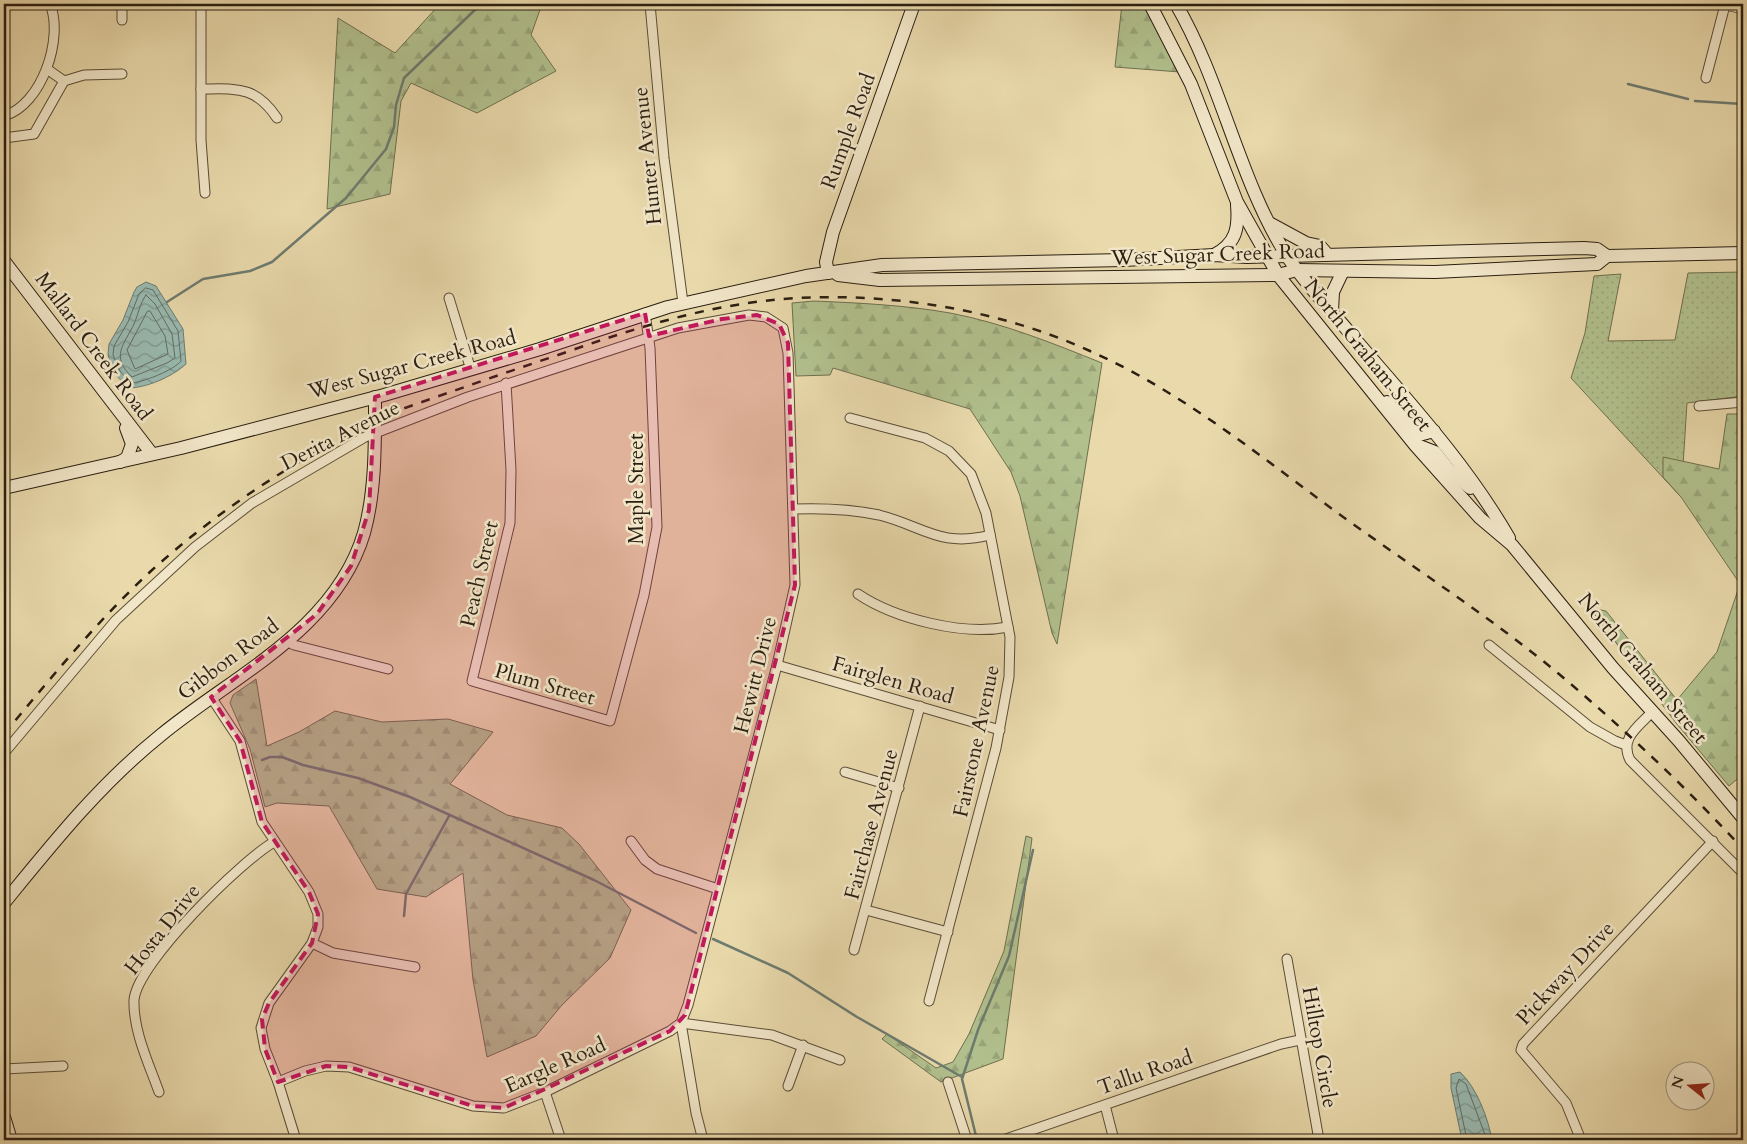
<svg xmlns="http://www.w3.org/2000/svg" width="1747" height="1144" viewBox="0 0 1747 1144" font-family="Cardo,serif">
  <defs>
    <pattern id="grass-dots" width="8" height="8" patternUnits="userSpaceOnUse" patternTransform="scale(1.25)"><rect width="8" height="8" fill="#b1c08d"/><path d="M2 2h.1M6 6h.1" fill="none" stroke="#98a579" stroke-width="1.8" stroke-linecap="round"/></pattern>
    <pattern id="forest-firs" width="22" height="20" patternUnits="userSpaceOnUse" patternTransform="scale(1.25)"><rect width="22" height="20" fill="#b1c08d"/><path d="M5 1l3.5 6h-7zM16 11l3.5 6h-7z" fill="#98a579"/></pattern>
    <pattern id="water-waves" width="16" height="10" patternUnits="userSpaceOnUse" patternTransform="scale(1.25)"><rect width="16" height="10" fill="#99b9b0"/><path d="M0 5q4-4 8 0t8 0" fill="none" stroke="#7d968e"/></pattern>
  </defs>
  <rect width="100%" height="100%" fill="#e9d9ab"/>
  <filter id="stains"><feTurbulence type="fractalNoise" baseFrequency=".004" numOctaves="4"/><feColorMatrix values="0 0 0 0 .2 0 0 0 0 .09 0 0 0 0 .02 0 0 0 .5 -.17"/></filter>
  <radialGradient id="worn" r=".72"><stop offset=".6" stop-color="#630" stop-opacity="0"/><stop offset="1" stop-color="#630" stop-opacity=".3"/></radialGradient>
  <polygon fill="url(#grass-dots)" stroke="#6e6f4f" points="1743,272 1743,396 1687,403 1681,497 1571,378 1585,333 1594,276 1621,274 1608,341 1675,340 1688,273"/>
  <g fill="url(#forest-firs)" stroke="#6e6f4f">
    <polygon points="440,4 542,4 531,35 556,71 477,113 411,83 401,101 390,194 327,209 338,18 395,53"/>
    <polygon points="1122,4 1142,4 1158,28 1180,72 1115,67"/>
    <path d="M814,301C859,303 905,305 950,313C1003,323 1052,343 1102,363L1057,644L1052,633L1020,496L1011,472L970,409L833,368L830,375L796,376L792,303Z"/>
    <polygon points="1727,414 1743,414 1743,774 1729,786 1676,723 1590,608 1606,611 1677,700 1717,652 1740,584 1681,497 1663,477 1663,457 1719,469"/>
    <polygon points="256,679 267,746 299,732 335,711 382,722 448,719 493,732 450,784 507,815 562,828 579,844 631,910 610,958 562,1005 536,1036 487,1057 473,980 463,873 426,897 377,889 329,806 277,803 265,807 250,749 230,703 233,695"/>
    <polygon points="1026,836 1032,838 1003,1059 941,1082 882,1039 887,1034 936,1068 953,1062 969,1034 1004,951"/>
  </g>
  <g fill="url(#water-waves)" stroke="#6d7b70">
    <path d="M146,282L156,286L183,329L186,364C172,377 146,388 128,388L115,374L108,355L109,344L123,320L134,292L137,287Z"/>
    <path d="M1460,1072C1477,1088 1488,1118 1492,1140H1462L1451,1088V1074Z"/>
  </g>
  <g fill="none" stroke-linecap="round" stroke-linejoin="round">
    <g stroke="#626c60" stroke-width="1">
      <path d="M146,288L153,290L178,331L181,361C174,370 142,383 130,383L120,371L113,355L114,346L128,322L139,294Z"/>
      <path d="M146,295L155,304L172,334L175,358L167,363L132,377C110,356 124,345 134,324C138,315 140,303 146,295Z"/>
      <polygon points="150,311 165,336 168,354 135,369 127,350 147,312"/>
      <polyline points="1467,1140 1456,1088 1459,1079 1466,1084 1487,1140"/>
    </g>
    <g stroke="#6d7b70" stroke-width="2.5">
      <polyline points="1628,84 1688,99"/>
      <polyline points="1695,101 1743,104"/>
      <polyline points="167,302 203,279 250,271 272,262 346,198 386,149 394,127 396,105 404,78 481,4"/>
      <polyline points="262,760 270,757 282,757 303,765 358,778 410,797 594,880 696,933"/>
      <polyline points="404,916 406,894 449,816"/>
      <polyline points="713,939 788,973 857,1017 962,1077"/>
      <polyline points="976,1136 962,1079 978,1030 1009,956 1033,850"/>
    </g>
    <g stroke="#5a4d38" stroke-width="11">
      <g id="street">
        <polyline points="122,4 122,20"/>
        <polyline points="201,4 201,140 205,193"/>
        <polyline points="650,4 664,158 683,303"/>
        <polyline points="1722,4 1743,9"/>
        <polyline points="1706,78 1725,5"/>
        <polyline points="64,81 84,75 122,74"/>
        <path d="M201,89C236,89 255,85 277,118"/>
        <path d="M4,116C42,105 64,38 50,4"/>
        <polyline points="4,138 34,134 64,81 47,69"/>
        <polyline points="449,298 471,370"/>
        <polyline points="506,383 511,470 510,523 472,681 610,721 644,595 657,527 650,348 645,313"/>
        <polyline points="1699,406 1743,402"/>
        <polyline points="850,418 925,438 949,451 971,474 986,513 1010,637 1009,677 996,748 929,1001"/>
        <path d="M794,509C823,508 851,509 879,515C923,526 940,548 990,535"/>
        <path d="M858,594C895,619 964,636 1008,627"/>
        <polyline points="287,641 294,645 388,669"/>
        <polyline points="1489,645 1590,727 1615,741 1626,745"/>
        <polyline points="777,665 1000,730"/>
        <polyline points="211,697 240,741 262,822 309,892 318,914 318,927 312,943 269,1003 261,1028 265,1049 278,1082 296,1140"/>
        <path d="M1653,711C1639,726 1619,738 1630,760L1743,873"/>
        <polyline points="4,753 116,620 195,547 252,503 365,437 468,397 678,328 749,315 766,317 783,328 788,353 795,585 777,665 688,1005 681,1023 670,1031 545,1092 504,1108 473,1106 349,1067 326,1066 305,1071 278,1082"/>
        <polyline points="845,772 899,788"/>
        <polyline points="631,841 645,860 657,869 718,889"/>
        <polyline points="866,910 948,932"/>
        <polyline points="312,943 333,953 415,967"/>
        <polyline points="854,950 920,706"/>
        <polyline points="1287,959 1319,1140"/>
        <polyline points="681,1023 772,1035 840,1060"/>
        <polyline points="681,1023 696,1113 703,1140"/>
        <polyline points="4,1069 63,1066"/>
        <polyline points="948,1082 967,1140"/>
        <polyline points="788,1086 803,1045"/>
        <path d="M159,1092C149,1064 133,1031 134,1000C137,963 241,861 274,842"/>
        <polyline points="545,1092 561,1140"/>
        <polyline points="1105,1105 1114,1140"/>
        <polyline points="1003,1140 1281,1044 1300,1040"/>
        <polyline points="1581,1140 1566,1103 1521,1050 1523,1044 1713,841"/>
      </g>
    </g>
    <g stroke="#2a1e11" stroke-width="14">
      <g id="secondary">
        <polyline points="1150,4 1191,84 1237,202 1278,275 1415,445 1480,518 1512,545 1613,668 1679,741 1743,818"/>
        <path d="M1176,4C1222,83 1238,178 1287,256C1306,285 1332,311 1354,338C1409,402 1467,465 1509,538"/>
        <polyline points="1271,224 1306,243 1320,246 1327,254"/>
        <path d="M1214,255C1236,244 1239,228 1237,205"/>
        <polyline points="4,261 152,454"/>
        <polyline points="828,273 826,262 833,232 914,4"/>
        <polyline points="838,275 880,280 1278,275 1297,270 1435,272 1597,264 1607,256"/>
        <polyline points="1332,311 1333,292 1343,271"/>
        <polyline points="1387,402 1419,435 1434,431"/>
        <polyline points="1417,445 1435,452 1449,470 1470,488"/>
        <polyline points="120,462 127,458 132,444 126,428"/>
        <polyline points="4,488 181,448 384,395 540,349 668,307 806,276 882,265 1124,260 1214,255 1247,257 1584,248 1597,249 1607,256 1743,253"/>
        <path d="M4,903C53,843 100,784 161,735C234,675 335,630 364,533C376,490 375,441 375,397"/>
        <polyline points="4,1117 11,1140"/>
      </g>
    </g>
    <use href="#street" stroke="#f1e6c8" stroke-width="9"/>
    <use href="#secondary" stroke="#f1e6c8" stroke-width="12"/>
    <path stroke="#2a1e11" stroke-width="2.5" stroke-dasharray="9 9" stroke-linecap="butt" d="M4,734C51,678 97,621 151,571C225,504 314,447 405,408C456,390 507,372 558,355C638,327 712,303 797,298C896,293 1000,310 1090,351C1180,391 1256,453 1335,511C1409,565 1488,615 1559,674C1623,728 1686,787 1743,849"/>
  </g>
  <path fill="#c2185b" fill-opacity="0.2" stroke="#c2185b" stroke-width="4" stroke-dasharray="10 6" stroke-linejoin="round" d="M645,313L649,336L722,319L757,315L779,324L788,343L795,585L685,1015L670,1031L504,1108L473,1106L349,1067L326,1066L278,1082L265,1049L262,1019L269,1003L312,943L318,914L309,892L262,822L240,741L211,697L317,614L351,566L369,510L375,397Z"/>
  <g text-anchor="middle" stroke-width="5" stroke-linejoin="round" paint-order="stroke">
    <g font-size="21" fill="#2a1e11" stroke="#f1e6c8">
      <text transform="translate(848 131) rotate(-70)" y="7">Rumple Road</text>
      <text transform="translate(647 156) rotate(-96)" y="7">Hunter Avenue</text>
      <text transform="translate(1218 254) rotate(-2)" y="7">West Sugar Creek Road</text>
      <text transform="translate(94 346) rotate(53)" y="7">Mallard Creek Road</text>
      <text transform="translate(1368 355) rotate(51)" y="7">North Graham Street</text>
      <text transform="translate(412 364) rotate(-15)" y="7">West Sugar Creek Road</text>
      <text transform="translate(340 435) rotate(-27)" y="7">Derita Avenue</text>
      <text transform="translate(636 489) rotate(-90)" y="7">Maple Street</text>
      <text transform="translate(479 574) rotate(-77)" y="7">Peach Street</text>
      <text transform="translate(228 659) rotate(-37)" y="7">Gibbon Road</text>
      <text transform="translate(1643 668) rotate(50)" y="7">North Graham Street</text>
      <text transform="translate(755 675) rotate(-76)" y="7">Hewitt Drive</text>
      <text transform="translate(893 680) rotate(16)" y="7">Fairglen Road</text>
      <text transform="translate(545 684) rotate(16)" y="7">Plum Street</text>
      <text transform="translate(976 741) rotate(-78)" y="7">Fairstone Avenue</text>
      <text transform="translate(871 824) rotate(-75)" y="7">Fairchase Avenue</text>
      <text transform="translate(162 929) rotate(-52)" y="7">Hosta Drive</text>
      <text transform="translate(1565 973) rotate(-47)" y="7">Pickway Drive</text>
      <text transform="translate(1320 1047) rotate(80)" y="7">Hilltop Circle</text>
      <text transform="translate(555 1065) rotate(-24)" y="7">Eargle Road</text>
      <text transform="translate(1145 1072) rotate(-19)" y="7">Tallu Road</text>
    </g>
  </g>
  <rect width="1747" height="1144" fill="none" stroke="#e9d9ab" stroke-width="20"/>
  <rect x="5" y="5" width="1737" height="1134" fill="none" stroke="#2a1e11" stroke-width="2.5"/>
  <rect x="10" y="10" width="1727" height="1124" fill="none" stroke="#2a1e11"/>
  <g transform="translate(1690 1086) rotate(287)"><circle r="24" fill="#f1e6c8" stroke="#a1967f"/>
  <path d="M0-4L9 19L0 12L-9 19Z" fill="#8f2418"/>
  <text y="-8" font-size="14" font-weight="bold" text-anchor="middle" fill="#2a1e11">N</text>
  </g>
  <rect width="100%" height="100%" filter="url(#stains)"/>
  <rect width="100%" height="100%" fill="url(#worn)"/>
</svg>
